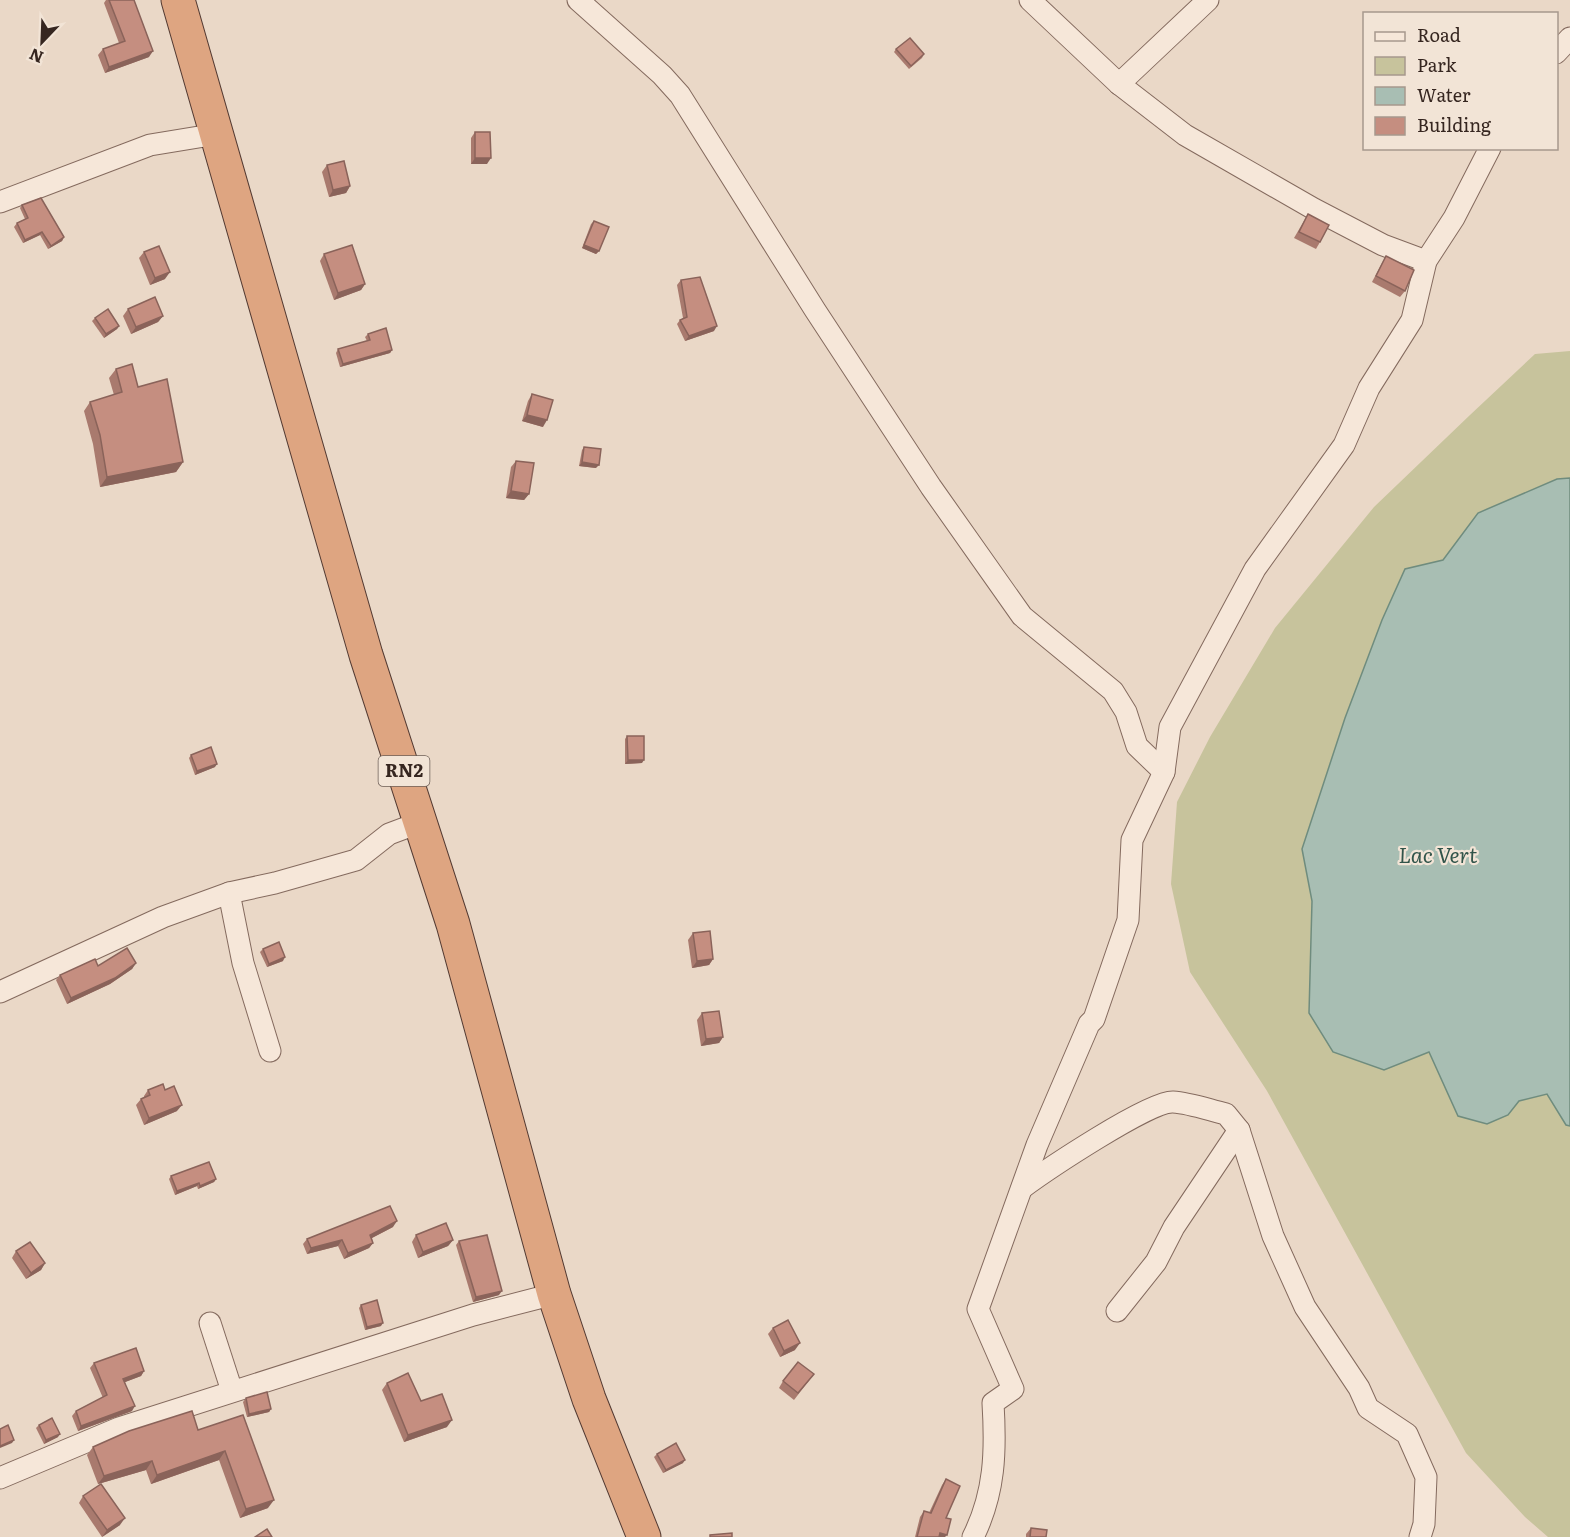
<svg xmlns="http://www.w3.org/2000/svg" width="1570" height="1537" viewBox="0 0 1570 1537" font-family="Literata,serif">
  <rect width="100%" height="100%" fill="#ead8c7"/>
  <polygon fill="#c7c39c" points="1570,351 1570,478 1557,479 1478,513 1443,560 1405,569 1382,620 1345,718 1302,849 1312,901 1309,1013 1384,1070 1429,1052 1458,1116 1508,1115 1519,1101 1548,1094 1566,1125 1570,1126 1570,1537 1548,1537 1525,1517 1466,1453 1267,1091 1190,972 1171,884 1177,802 1210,737 1275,628 1374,507 1470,415 1535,354"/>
  <polygon fill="#a8beb3" stroke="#6f8c7e" stroke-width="1.5" points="1570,478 1570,1126 1566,1125 1547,1094 1519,1101 1508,1115 1487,1124 1458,1116 1429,1052 1384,1070 1333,1052 1309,1013 1312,901 1302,849 1345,718 1382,620 1405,569 1443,560 1478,513 1557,479"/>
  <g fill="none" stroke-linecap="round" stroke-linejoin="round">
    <g stroke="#846a5e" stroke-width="23">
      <g id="minor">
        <polyline points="578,0 662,75 680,95 815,310 931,487 1022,616 1113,691 1126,712 1137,746 1164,772"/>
        <polyline points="1030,0 1119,84 1185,135 1314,209 1383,245 1426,261"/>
        <polyline points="1556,53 1570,38"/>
        <polyline points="1119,84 1208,0"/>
        <polyline points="0,202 150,145 217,134"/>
        <polyline points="229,893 243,963 270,1051"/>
        <polyline points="0,992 163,917 229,893 275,883 356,860 389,834 421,822"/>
        <path d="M1022,1188C1045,1171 1149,1101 1173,1102C1190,1103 1209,1110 1226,1114L1239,1130L1273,1236L1305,1307L1359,1388L1368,1408L1407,1434L1426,1477L1424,1524L1420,1537"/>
        <polyline points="1117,1311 1156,1262 1174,1227 1239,1130"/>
        <polyline points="210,1323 232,1391"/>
        <polyline points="0,1478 119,1428 473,1315 554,1294"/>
        <path d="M973,1537C995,1493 996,1451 993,1403L1013,1389L978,1309L1037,1145L1089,1024L1094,1019L1128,920L1132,840L1164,772L1170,727L1255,569L1344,445L1369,388L1412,320L1426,261L1454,218L1490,148"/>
      </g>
    </g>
    <g stroke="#533a32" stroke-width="35">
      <polyline id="trunk" points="178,0 366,655 453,924 554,1294 589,1399 644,1537"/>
    </g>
    <use href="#minor" stroke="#f6e7d9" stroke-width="21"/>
    <use href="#trunk" stroke="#dea581" stroke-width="33"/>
  </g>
  <g fill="#a97a6e">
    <polygon points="106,0 134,0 149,57 105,73 98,55 103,49 119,43 104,3"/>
    <polygon points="896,49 924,54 922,58 909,69 894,52"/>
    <polygon points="475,132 487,164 471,164 471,138"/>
    <polygon points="327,165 350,186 346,193 329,197 322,172"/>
    <polygon points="22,205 64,237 62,241 48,249 40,235 23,243 14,227 17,223 25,219 20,208"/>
    <polygon points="1308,214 1320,242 1316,249 1294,238"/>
    <polygon points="594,221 599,251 596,254 582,248 591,224"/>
    <polygon points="144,252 165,279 150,285 139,258"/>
    <polygon points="324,254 365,284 361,290 334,300 320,261"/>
    <polygon points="1386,256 1405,291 1400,297 1372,282 1382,263"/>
    <polygon points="681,280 714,331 685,341 677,324 680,320 683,318 677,285"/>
    <polygon points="128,309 163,316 158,322 131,334 123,316"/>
    <polygon points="95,318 119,326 117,329 104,338 92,321"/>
    <polygon points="368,334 392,350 390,353 340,367 336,353 338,349 367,341 365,337"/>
    <polygon points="116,369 138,387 183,462 176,472 100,487 93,444 84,411 90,402 114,395 109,378"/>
    <polygon points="532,394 543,427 522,421 528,401"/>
    <polygon points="584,447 596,468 579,466 582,450"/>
    <polygon points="516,461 529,494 524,500 506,498 511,467"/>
    <polygon points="627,736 642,763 625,764 625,739"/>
    <polygon points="191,755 215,767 195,775 189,758"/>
    <polygon points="693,933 713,959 709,965 692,968 688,940"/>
    <polygon points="263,949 283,961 267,967 260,952"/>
    <polygon points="136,963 132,969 110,984 67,1004 56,980 60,975 98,966"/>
    <polygon points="702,1013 723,1037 719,1043 701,1046 697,1020"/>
    <polygon points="148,1090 165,1090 177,1111 144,1125 136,1105 141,1099 144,1097 144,1096"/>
    <polygon points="171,1176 216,1179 214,1182 198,1189 197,1186 175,1195 169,1179"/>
    <polygon points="393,1227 372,1238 373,1243 369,1248 344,1259 338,1246 307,1254 303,1244 307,1239"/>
    <polygon points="416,1235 453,1240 448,1246 418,1258 412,1242"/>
    <polygon points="459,1241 499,1295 473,1302 456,1245"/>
    <polygon points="16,1251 45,1263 41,1270 26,1279 12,1258"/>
    <polygon points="361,1305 381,1326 365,1330 359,1308"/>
    <polygon points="773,1328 795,1350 780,1357 768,1334"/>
    <polygon points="94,1363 144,1371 141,1376 125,1382 132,1411 78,1431 72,1416 76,1411 103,1398 90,1368"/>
    <polygon points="814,1374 794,1400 779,1388 783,1381"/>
    <polygon points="387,1383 421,1401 447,1427 404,1442 382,1390"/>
    <polygon points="246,1398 271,1409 269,1412 247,1417 243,1402"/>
    <polygon points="243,1415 268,1508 240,1518 219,1460 151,1484 146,1470 98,1484 87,1455 93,1447 198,1430"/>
    <polygon points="39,1425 58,1437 44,1444 36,1428"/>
    <polygon points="657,1454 683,1463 663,1473 654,1457"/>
    <polygon points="946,1479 946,1518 945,1537 915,1537 920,1517 924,1511 929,1513 942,1485"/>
    <polygon points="83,1496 120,1525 102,1537 79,1503"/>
    <polygon points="1031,1528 1046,1537 1026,1537 1026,1534"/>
  </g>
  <g fill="#8a635a">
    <polygon points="153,51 149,57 105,73 109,67"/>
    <polygon points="475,158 491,158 487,164 471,164"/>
    <polygon points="350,186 346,193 329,197 333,190"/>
    <polygon points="42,232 40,235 23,243 25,240"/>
    <polygon points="64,237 62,241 48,249 51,246"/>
    <polygon points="584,245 599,251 596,254 582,248"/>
    <polygon points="170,272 165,279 150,285 155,278"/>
    <polygon points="365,284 361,290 334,300 338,293"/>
    <polygon points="163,316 158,322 131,334 136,327"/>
    <polygon points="119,326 117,329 104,338 106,334"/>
    <polygon points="717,326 714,331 685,341 689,336"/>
    <polygon points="392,350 390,353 340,367 343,364"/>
    <polygon points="527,415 547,420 543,427 522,421"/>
    <polygon points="183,462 176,472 100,487 107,477"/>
    <polygon points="582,462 599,465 596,468 579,466"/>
    <polygon points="511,491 529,494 524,500 506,498"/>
    <polygon points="628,760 644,760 642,763 625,764"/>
    <polygon points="217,764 215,767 195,775 197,771"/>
    <polygon points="285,957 283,961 267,967 269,964"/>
    <polygon points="713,959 709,965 692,968 697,961"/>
    <polygon points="136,963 132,969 110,984 67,1004 71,998"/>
    <polygon points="723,1037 719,1043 701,1046 706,1039"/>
    <polygon points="182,1105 177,1111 144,1125 149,1118"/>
    <polygon points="216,1179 214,1182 198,1189 200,1186"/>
    <polygon points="199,1183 197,1186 175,1195 177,1191"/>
    <polygon points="397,1221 393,1227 366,1241 370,1235"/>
    <polygon points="342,1240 338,1246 307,1254 311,1248"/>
    <polygon points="453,1240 448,1246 418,1258 423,1252"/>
    <polygon points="373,1243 369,1248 344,1259 348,1253"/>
    <polygon points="45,1263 41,1270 26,1279 31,1273"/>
    <polygon points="502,1291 499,1295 473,1302 476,1297"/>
    <polygon points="383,1323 381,1326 365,1330 367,1327"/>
    <polygon points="800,1343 795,1350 780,1357 784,1351"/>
    <polygon points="144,1371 141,1376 120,1384 123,1379"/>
    <polygon points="135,1406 132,1411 78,1431 81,1426"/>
    <polygon points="271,1409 269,1412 247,1417 249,1414"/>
    <polygon points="452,1420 447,1427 404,1442 408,1435"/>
    <polygon points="60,1434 58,1437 44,1444 46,1440"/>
    <polygon points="14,1440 12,1443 0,1448 0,1446"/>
    <polygon points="225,1451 219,1460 151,1484 157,1475"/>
    <polygon points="685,1460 683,1463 663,1473 666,1470"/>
    <polygon points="152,1461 146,1470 98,1484 104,1476"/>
    <polygon points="274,1500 268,1508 240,1518 246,1509"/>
    <polygon points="125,1518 120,1525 102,1537 107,1530"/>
    <polygon points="940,1533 947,1535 945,1537 937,1537"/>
  </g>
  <g fill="#c58e80" stroke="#8a635a" stroke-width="1.5">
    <polygon points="109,0 134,0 153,51 109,67 103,49 125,41"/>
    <polygon points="910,38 924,54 911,66 896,49"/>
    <polygon points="475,132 490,132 491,158 475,158"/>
    <polygon points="344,161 350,186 333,190 327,165"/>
    <polygon points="41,198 64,237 51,246 42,232 25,240 17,223 28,218 22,205"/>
    <polygon points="1308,214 1329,225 1320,242 1299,232"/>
    <polygon points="594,221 609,227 599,251 584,245"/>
    <polygon points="352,245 365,284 338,293 324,254"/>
    <polygon points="159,246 170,272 155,278 144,252"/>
    <polygon points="1386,256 1414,270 1405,291 1376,276"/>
    <polygon points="700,277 717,326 689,336 680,320 687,317 681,280"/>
    <polygon points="155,297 163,316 136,327 128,309"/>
    <polygon points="108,309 119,326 106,334 95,318"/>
    <polygon points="386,328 392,350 343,364 338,349 370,340 368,334"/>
    <polygon points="132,364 138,387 167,379 183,462 107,477 100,435 90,402 122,392 116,369"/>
    <polygon points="532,394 553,400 547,420 527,415"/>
    <polygon points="584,447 601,449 599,465 582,462"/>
    <polygon points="516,461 534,463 529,494 511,491"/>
    <polygon points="627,736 644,736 644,760 628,760"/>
    <polygon points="211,747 217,764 197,771 191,755"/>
    <polygon points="710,931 713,959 697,961 693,933"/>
    <polygon points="279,942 285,957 269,964 263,949"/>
    <polygon points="127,948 136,963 115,978 71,998 60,975 95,959 98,966"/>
    <polygon points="719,1011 723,1037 706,1039 702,1013"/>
    <polygon points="163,1084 165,1090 174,1086 182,1105 149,1118 141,1099 150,1095 148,1090"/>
    <polygon points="209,1162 216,1179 200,1186 199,1183 177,1191 171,1176"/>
    <polygon points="390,1206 397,1221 370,1235 373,1243 348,1253 342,1240 311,1248 307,1239"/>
    <polygon points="446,1223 453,1240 423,1252 416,1235"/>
    <polygon points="487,1235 502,1291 476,1297 459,1241"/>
    <polygon points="30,1242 45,1263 31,1273 16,1251"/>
    <polygon points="377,1300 383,1323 367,1327 361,1305"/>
    <polygon points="788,1320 800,1343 784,1351 773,1328"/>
    <polygon points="136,1348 144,1371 123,1379 135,1406 81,1426 76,1411 107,1395 94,1363"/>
    <polygon points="798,1362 814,1374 798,1393 783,1381"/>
    <polygon points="408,1373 421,1401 442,1394 452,1420 408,1435 387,1383"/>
    <polygon points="267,1392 271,1409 249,1414 246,1398"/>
    <polygon points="192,1411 198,1430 243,1415 274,1500 246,1509 225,1451 157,1475 152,1461 104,1476 93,1447 129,1431"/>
    <polygon points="52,1418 60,1434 46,1440 39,1425"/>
    <polygon points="8,1425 14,1440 0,1446 0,1429"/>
    <polygon points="676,1443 685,1460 666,1470 657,1454"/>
    <polygon points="946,1479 960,1486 946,1518 951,1519 947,1535 940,1533 939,1537 917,1537 924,1511 931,1513"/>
    <polygon points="101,1484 125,1518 107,1530 83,1496"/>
    <polygon points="1031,1528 1047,1530 1046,1537 1030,1537"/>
    <polygon points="267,1529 272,1537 255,1537"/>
    <polygon points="732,1533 732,1537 710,1537 710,1535"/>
  </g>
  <g text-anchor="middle" stroke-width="4.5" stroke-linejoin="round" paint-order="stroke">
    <rect fill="#f2e4d6" stroke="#6e5f57" stroke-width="1.5" x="378.5" y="756" width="51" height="30" rx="4.5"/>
    <g font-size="18" font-weight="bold" fill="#362620">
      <text x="404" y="777">RN2</text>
    </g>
    <g font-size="21" font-style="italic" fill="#31544a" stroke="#f2e4d6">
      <text x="1438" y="863">Lac Vert</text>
    </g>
  </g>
  <rect x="1363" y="12" width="195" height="138" fill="#f2e4d6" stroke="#a7988d" stroke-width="1.5"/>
  <rect x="1375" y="32" width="30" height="9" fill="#f6e7d9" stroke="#a7988d" stroke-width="1.5"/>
  <text x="1417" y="42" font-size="18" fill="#362620">Road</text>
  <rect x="1375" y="57" width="30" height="18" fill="#c7c39c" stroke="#a7988d" stroke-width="1.5"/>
  <text x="1417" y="72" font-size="18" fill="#362620">Park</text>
  <rect x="1375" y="87" width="30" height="18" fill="#a8beb3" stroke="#a7988d" stroke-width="1.5"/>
  <text x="1417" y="102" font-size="18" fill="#362620">Water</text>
  <rect x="1375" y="117" width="30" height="18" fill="#c58e80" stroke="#a7988d" stroke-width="1.5"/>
  <text x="1417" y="132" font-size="18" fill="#362620">Building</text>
  <g transform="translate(42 42) rotate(203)" stroke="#f2e4d6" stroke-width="4.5" paint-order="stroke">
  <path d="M0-4.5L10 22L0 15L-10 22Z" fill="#362620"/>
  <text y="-9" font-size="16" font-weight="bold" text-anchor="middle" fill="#362620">N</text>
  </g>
</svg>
